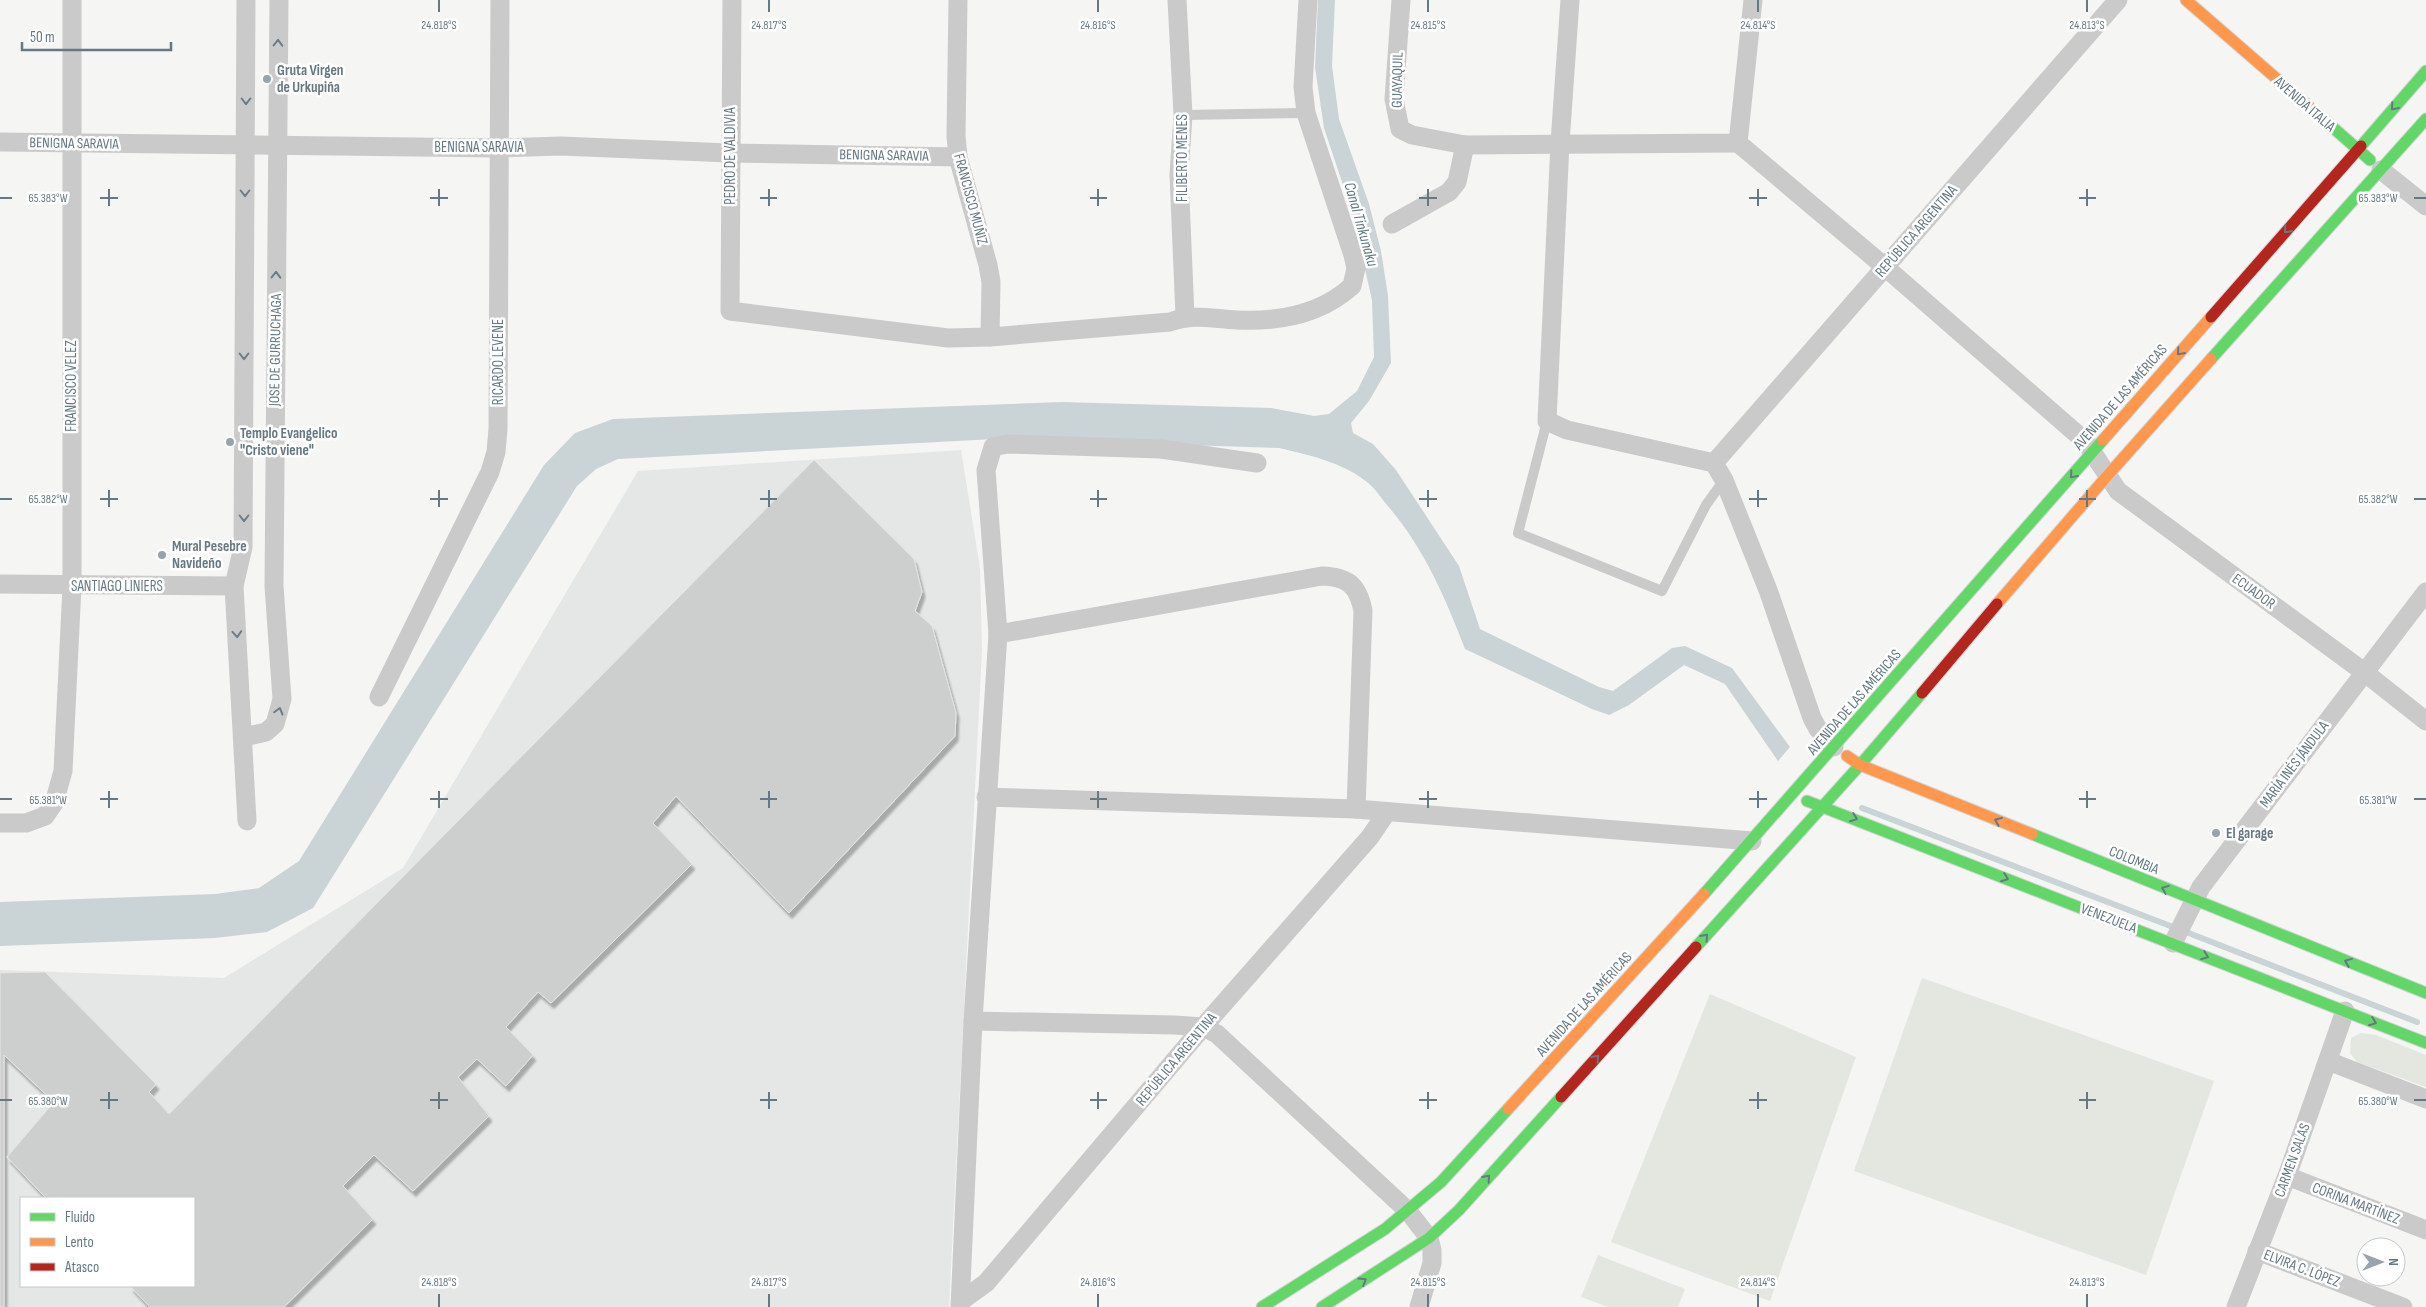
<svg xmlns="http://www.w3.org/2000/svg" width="2426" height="1307" viewBox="0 0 2426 1307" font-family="'Sofia Sans Condensed',sans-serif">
  <defs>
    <filter id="shadow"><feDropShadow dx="3" dy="5.5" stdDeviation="1" flood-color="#0004"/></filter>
  </defs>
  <rect width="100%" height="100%" fill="#f5f5f3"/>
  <path fill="#e5e6e6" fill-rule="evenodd" d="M961,450L980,568L982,650L949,1307H0V970L224,978L403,868L638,471ZM21,1198H194V1286H21Z"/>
  <g fill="#e4e7e0">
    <polygon points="1922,978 2214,1081 2146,1275 1854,1171"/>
    <polygon points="1710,994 1856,1057 1770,1301 1611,1242"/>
    <polygon points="2361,1033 2376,1035 2426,1055 2426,1087 2357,1062 2350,1053 2351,1038"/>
    <polygon points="1598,1255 1685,1289 1678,1307 1608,1307 1581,1297"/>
  </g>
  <path fill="#cad3d5" d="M1318,0H1335L1332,66L1339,119L1369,204L1381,251L1388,296L1391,363L1369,401L1351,423L1353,433L1373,444L1396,470L1459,566L1480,629L1599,687L1613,691L1672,648L1685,646L1732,668L1790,747L1778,761L1725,684L1684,665L1629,705L1609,715L1592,709L1465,649C1445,597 1424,548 1387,505C1381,498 1375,488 1367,482C1342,462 1309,455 1279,448L995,439L618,459L596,469L577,486L313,908L267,932L215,938L0,946V902L215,894L259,888L299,861L544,465L575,433L613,419L1062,402L1271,408L1314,416L1329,414L1357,391L1374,357L1372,300L1352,212L1324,128L1315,67Z"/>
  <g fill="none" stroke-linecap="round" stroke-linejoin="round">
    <g stroke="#cad3d5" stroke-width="6">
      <polyline points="1862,808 2173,927"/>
      <polyline points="2186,932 2417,1022"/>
    </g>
  </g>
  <polygon fill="#cdcece" stroke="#e4e4e3" filter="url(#shadow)" points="814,460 914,559 922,592 915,611 932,626 956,713 955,736 789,913 676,796 653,823 692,864 551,1003 538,992 506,1027 533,1055 506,1086 477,1059 458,1077 489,1116 413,1191 374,1155 343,1186 373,1219 284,1307 150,1307 130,1286 194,1286 194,1198 46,1198 7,1157 54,1102 4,1055 4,1307 0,1307 0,973 45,972 156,1084 149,1092 169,1114"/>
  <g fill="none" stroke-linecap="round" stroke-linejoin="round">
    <g stroke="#d1d3d3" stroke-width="13">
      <g id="fast">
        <polyline points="2322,118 2370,160"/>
        <polyline points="2361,146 2426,71"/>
        <polyline points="2211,359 2426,119"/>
        <polyline points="1807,801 2426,1043"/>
        <polyline points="2032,834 2426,993"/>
        <polyline points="1704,894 2103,440"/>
        <polyline points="1696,947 1860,765 1922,693"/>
        <polyline points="1262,1307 1385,1229 1441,1182 1508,1109"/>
        <polyline points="1322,1307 1429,1238 1459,1210 1561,1097"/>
      </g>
    </g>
    <g stroke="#d1d3d3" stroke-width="13">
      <g id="slow">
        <polyline points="2186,0 2322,118"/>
        <polyline points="2103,440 2211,317"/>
        <polyline points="1997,604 2108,475 2211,359"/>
        <polyline points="1847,756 1860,765 2032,834"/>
        <polyline points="1508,1109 1704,894"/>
      </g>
    </g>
    <g stroke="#d1d3d3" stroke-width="13">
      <g id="jam">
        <polyline points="2211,317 2361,146"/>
        <polyline points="1922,693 1997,604"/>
        <polyline points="1561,1097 1696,947"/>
      </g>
    </g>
    <g stroke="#cacacb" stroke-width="10">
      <polyline points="1183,115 1306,113"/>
      <polyline points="1547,421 1518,533 1662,591 1706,505 1724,480"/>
    </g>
    <g stroke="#cacacb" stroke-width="19">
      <polyline points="246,0 243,547 234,586 247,821"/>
      <path d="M732,0L730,311L948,338L990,337L1170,322C1193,313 1213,319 1237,320C1278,322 1321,314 1352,286L1356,268L1353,255L1306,113L1303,87L1308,0"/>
      <polyline points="958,0 956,136 958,157 988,265 991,282 990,337"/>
      <polyline points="1177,0 1183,115 1179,175 1185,316"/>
      <polyline points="1401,0 1394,99 1400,129 1412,135 1465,145 1738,143 1753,0"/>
      <polyline points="1570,0 1560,143 1547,421 1567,430 1714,463 1724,480 1768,590 1812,718 1818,729 1834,747"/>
      <polyline points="0,142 498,148 561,146 729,153 958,157"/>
      <polyline points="1738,143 1885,267 2085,441 2118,491 2364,672 2426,721"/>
      <polyline points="2381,170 2426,206"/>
      <polyline points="1392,224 1449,192 1457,182 1465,145"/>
      <polyline points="1714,463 2118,0"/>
      <polyline points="0,584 234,586"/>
      <path d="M998,634L1322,576C1348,577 1358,585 1363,611L1356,809"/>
      <polyline points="379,697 490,472 496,452 498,429 500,0"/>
      <polyline points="244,737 266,732 275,724 282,699 274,586 279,0"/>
      <polyline points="986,797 1356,809 1752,841"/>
      <polyline points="0,823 26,823 45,816 54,803 63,771 72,586 72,0"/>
      <polyline points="2173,943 2201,887 2426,592"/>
      <polyline points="973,1021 1175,1025 1203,1027 1217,1034 1408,1211 1429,1238 1432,1250 1432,1263 1419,1307"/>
      <polyline points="2328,1061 2426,1099"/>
      <polyline points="2287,1176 2426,1230"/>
      <polyline points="2257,1251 2403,1307"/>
      <polyline points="961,1301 986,1283 1203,1027 1370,837 1387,812"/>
      <polyline points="960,1307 973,1021 998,634 986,470 993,447 1007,444 1161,449 1257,463"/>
      <polyline points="2236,1307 2287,1176 2345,1011"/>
    </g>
    <use href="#fast" stroke="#63d668" stroke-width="11"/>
    <use href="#slow" stroke="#ff974d" stroke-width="11"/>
    <use href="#jam" stroke="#b3261e" stroke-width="11"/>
  </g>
  <defs><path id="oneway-chevron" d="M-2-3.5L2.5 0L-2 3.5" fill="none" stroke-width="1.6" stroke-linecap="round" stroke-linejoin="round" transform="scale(1.25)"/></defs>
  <g stroke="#6a7d88">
    <use href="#oneway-chevron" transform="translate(278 43) rotate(-89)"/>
    <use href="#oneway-chevron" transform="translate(246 101) rotate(90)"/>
    <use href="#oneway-chevron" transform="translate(245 193) rotate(90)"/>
    <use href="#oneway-chevron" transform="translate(276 275) rotate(-89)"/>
    <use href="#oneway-chevron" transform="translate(244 356) rotate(90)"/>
    <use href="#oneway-chevron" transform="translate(244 518) rotate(90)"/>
    <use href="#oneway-chevron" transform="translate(237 634) rotate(86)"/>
    <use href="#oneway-chevron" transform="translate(279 711) rotate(-74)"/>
  </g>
  <g stroke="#657984">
    <use href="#oneway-chevron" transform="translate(2394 107) rotate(131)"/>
    <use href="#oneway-chevron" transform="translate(2287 230) rotate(131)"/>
    <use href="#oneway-chevron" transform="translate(2180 352) rotate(131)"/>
    <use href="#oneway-chevron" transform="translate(2073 475) rotate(131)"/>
    <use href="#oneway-chevron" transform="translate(1854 818) rotate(21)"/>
    <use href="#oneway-chevron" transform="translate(1998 821) rotate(-158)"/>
    <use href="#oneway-chevron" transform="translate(2005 878) rotate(21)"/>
    <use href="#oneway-chevron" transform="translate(2165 889) rotate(-158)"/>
    <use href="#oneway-chevron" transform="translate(1705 937) rotate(-48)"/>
    <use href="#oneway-chevron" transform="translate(2205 956) rotate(21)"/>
    <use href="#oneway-chevron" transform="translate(2348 962) rotate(-158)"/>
    <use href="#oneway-chevron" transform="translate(2373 1022) rotate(21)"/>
    <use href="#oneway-chevron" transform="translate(1596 1058) rotate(-48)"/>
    <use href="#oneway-chevron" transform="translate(1487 1178) rotate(-48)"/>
    <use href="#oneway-chevron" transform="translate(1363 1281) rotate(-32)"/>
  </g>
  <path fill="none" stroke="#657984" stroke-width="2" d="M439,0V12M769,0V12M1098,0V12M1428,0V12M1758,0V12M2087,0V12M109,189V206M439,189V206M769,189V206M1098,189V206M1428,189V206M1758,189V206M2087,189V206M0,198H12M100,198H118M430,198H448M760,198H777M1090,198H1107M1419,198H1437M1749,198H1767M2079,198H2096M2414,198H2426M109,490V507M439,490V507M769,490V507M1098,490V507M1428,490V507M1758,490V507M2087,490V507M0,499H12M100,499H118M430,499H448M760,499H777M1090,499H1107M1419,499H1437M1749,499H1767M2079,499H2096M2414,499H2426M109,791V808M439,791V808M769,791V808M1098,791V808M1428,791V808M1758,791V808M2087,791V808M0,799H12M100,799H118M430,799H448M760,799H777M1090,799H1107M1419,799H1437M1749,799H1767M2079,799H2096M2414,799H2426M109,1092V1109M439,1092V1109M769,1092V1109M1098,1092V1109M1428,1092V1109M1758,1092V1109M2087,1092V1109M0,1100H12M100,1100H118M430,1100H448M760,1100H777M1090,1100H1107M1419,1100H1437M1749,1100H1767M2079,1100H2096M2414,1100H2426M439,1294V1307M769,1294V1307M1098,1294V1307M1428,1294V1307M1758,1294V1307M2087,1294V1307"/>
  <g fill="#97a4ab" stroke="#fff" stroke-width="2">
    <circle cx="267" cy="79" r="5"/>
    <circle cx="230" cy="442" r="5"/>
    <circle cx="162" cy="555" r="5"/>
    <circle cx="2216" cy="833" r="5"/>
  </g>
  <g text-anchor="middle" stroke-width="5" stroke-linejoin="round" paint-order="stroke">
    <g font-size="15" font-weight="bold" fill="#657984" stroke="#fff" text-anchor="start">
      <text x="277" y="75">Gruta Virgen<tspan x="277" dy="17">de Urkupiña</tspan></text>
      <text x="240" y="438">Templo Evangelico<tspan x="240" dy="17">"Cristo viene"</tspan></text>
      <text x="172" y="551">Mural Pesebre<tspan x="172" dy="17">Navideño</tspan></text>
      <text x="2226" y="838">El garage</text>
    </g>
    <g font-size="15" fill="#657984" stroke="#fff">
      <text transform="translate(1397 80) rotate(-89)" y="5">GUAYAQUIL</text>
      <text transform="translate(2305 104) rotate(41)" y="5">AVENIDA ITALIA</text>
      <text transform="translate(74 143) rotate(1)" y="5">BENIGNA SARAVIA</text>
      <text x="479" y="152">BENIGNA SARAVIA</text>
      <text transform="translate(884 155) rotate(1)" y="5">BENIGNA SARAVIA</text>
      <text transform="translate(730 156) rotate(-90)" y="5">PEDRO DE VALDIVIA</text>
      <text transform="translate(1182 158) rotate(-90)" y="5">FILIBERTO MENES</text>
      <text transform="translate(971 199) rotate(75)" y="5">FRANCISCO MUÑIZ</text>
      <text transform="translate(1916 231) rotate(-49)" y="5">REPÚBLICA ARGENTINA</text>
      <text transform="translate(275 350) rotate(-89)" y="5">JOSE DE GURRUCHAGA</text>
      <text transform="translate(498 362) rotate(-90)" y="5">RICARDO LEVENE</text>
      <text transform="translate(71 386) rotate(-90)" y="5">FRANCISCO VELEZ</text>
      <text transform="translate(2120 397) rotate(-49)" y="5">AVENIDA DE LAS AMÉRICAS</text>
      <text x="117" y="591">SANTIAGO LINIERS</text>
      <text transform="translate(2254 591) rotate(36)" y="5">ECUADOR</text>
      <text transform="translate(1854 702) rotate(-49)" y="5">AVENIDA DE LAS AMÉRICAS</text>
      <text transform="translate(2294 764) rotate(-53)" y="5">MARÍA INÉS JÁNDULA</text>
      <text transform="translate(2134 860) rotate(22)" y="5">COLOMBIA</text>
      <text transform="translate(2109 918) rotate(21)" y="5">VENEZUELA</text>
      <text transform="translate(1584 1004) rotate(-48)" y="5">AVENIDA DE LAS AMÉRICAS</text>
      <text transform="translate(1176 1059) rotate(-50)" y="5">REPÚBLICA ARGENTINA</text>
      <text transform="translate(2292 1160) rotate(-70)" y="5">CARMEN SALAS</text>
      <text transform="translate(2356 1203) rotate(21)" y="5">CORINA MARTÍNEZ</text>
      <text transform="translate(2302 1268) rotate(21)" y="5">ELVIRA C. LÓPEZ</text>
    </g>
    <g font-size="16" font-style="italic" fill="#607b80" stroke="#fff">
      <text transform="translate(1362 224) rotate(74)" y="6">Canal Tinkunaku</text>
    </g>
  </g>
  <g font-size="12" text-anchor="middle" fill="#657984" stroke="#fff" stroke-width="5" stroke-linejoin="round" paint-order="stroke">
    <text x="439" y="29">24.818°S</text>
    <text x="769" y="29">24.817°S</text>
    <text x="1098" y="29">24.816°S</text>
    <text x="1428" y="29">24.815°S</text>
    <text x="1758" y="29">24.814°S</text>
    <text x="2087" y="29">24.813°S</text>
    <text x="2378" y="202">65.383°W</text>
    <text x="48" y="202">65.383°W</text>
    <text x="2378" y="503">65.382°W</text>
    <text x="48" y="503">65.382°W</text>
    <text x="2378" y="804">65.381°W</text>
    <text x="48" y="804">65.381°W</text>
    <text x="2378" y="1105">65.380°W</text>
    <text x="48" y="1105">65.380°W</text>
    <text x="439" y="1286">24.818°S</text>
    <text x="769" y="1286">24.817°S</text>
    <text x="1098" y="1286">24.816°S</text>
    <text x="1428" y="1286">24.815°S</text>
    <text x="1758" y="1286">24.814°S</text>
    <text x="2087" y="1286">24.813°S</text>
  </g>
  <rect x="20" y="1197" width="175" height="90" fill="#ffffff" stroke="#c1c9ce"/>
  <rect x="30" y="1213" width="25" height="8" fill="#63d668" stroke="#c1c9ce"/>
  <text x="65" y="1222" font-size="15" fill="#657984">Fluido</text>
  <rect x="30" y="1238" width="25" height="8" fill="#ff974d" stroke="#c1c9ce"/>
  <text x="65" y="1247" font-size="15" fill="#657984">Lento</text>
  <rect x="30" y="1263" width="25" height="8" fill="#b3261e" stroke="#c1c9ce"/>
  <text x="65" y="1272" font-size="15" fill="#657984">Atasco</text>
  <g transform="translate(2381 1262) rotate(90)"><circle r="24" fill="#ffffff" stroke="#c1c9ce"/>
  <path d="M0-4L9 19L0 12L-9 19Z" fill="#97a4ab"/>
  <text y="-8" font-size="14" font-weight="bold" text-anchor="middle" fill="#657984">N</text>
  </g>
  <path d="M22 42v8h149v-8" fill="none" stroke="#657984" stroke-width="2.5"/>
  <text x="30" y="42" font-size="15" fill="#657984" stroke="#ffffff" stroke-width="4" paint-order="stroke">50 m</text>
</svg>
